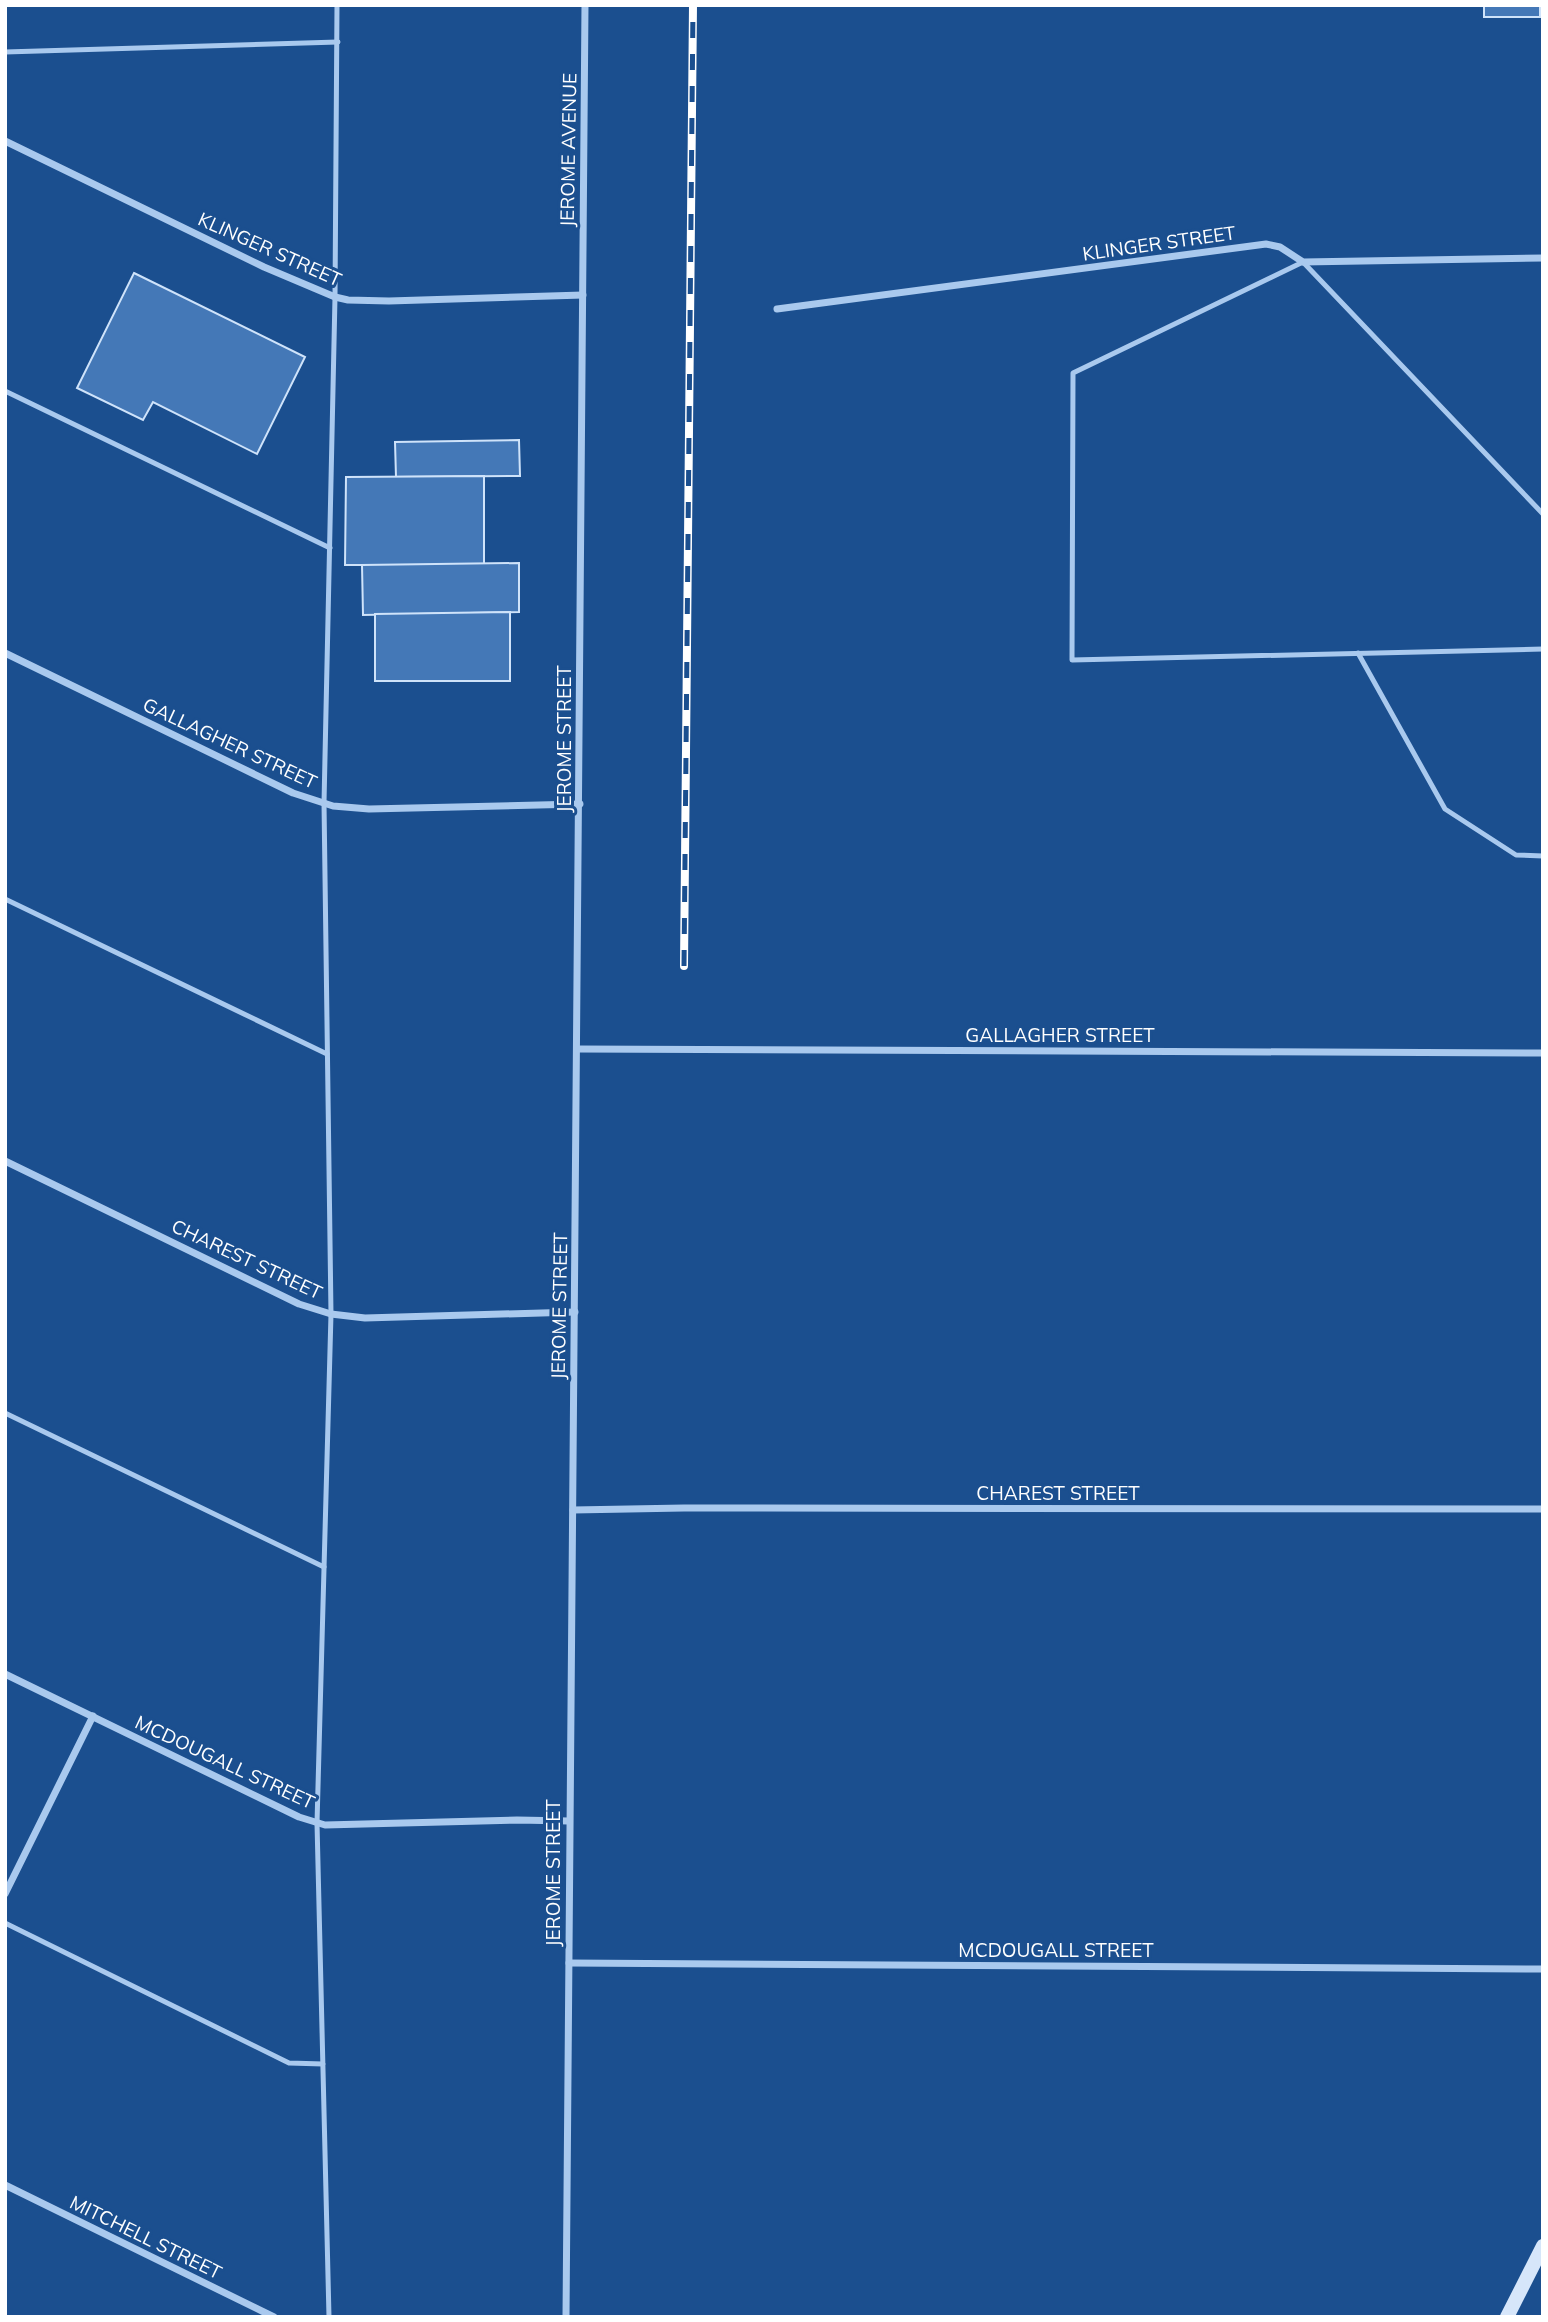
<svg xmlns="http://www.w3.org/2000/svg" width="1548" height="2322" viewBox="0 0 1548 2322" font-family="Mulish,sans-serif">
  <rect width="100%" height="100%" fill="#1b4f8f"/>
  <g fill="#4478b7" stroke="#cfe3fa" stroke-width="2">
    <rect x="1484" y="5" width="56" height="12"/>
    <polygon points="134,273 305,357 257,454 153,402 143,420 77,388"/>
    <polygon points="519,440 520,476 396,477 395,442"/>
    <polygon points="484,476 484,565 345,565 346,477"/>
    <polygon points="519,563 519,612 363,615 362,565"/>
    <polygon points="510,612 510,681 375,681 375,614"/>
  </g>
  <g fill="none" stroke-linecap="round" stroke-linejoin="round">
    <g stroke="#a9c9ee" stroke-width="5">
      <polyline points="5,52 338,42"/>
      <polyline points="5,391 330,548"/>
      <polyline points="1543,514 1303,262 1073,373 1072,660 1543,649"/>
      <polyline points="1358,653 1445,809 1516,855 1543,856"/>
      <polyline points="5,899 327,1054"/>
      <polyline points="5,1413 324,1567"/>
      <polyline points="5,1923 289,2063 323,2064"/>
      <polyline points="329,2317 317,1823 331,1314 324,803 335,297 337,5"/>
    </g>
    <g stroke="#a9c9ee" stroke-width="7">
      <polyline points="5,141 264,267 335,297 348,300 389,301 583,295"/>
      <polyline points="777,309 1266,244 1280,247 1303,262 1543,258"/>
      <polyline points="5,653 293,793 333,806 369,809 580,804"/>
      <polyline points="577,1049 1543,1053"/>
      <polyline points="5,1161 299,1304 331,1314 365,1318 575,1312"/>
      <polyline points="573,1510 684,1508 1543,1509"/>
      <polyline points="5,1674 299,1817 325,1825 517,1820 569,1821"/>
      <polyline points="5,1894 93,1716"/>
      <polyline points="569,1963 1543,1969"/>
      <polyline points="5,2185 274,2317"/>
      <polyline points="566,2317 585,5"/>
    </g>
    <polyline stroke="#d6e6fa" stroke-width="14" points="1507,2317 1543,2246"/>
    <g stroke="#fff" stroke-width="8">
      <polyline id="rail" points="684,966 693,5"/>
    </g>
    <use href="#rail" stroke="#1b4f8f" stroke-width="5" stroke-dasharray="16" stroke-linecap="butt"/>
  </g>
  <g text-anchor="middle" stroke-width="6" stroke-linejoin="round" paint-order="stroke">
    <g font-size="19" fill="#fff" stroke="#1b4f8f">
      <text transform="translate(568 150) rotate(-89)" y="7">JEROME AVENUE</text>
      <text transform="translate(1159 243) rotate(-8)" y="7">KLINGER STREET</text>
      <text transform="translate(270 249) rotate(24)" y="7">KLINGER STREET</text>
      <text transform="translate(564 739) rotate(-90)" y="7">JEROME STREET</text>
      <text transform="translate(230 743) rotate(25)" y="7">GALLAGHER STREET</text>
      <text x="1060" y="1042">GALLAGHER STREET</text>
      <text transform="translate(247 1259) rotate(25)" y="7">CHAREST STREET</text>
      <text transform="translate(559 1306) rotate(-89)" y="7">JEROME STREET</text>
      <text x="1058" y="1500">CHAREST STREET</text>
      <text transform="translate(225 1762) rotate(25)" y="7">MCDOUGALL STREET</text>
      <text transform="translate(553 1873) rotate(-90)" y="7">JEROME STREET</text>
      <text x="1056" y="1957">MCDOUGALL STREET</text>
      <text transform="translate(146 2237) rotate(26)" y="7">MITCHELL STREET</text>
    </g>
  </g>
  <rect width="1548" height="2322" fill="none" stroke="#ffffff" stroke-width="14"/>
</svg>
